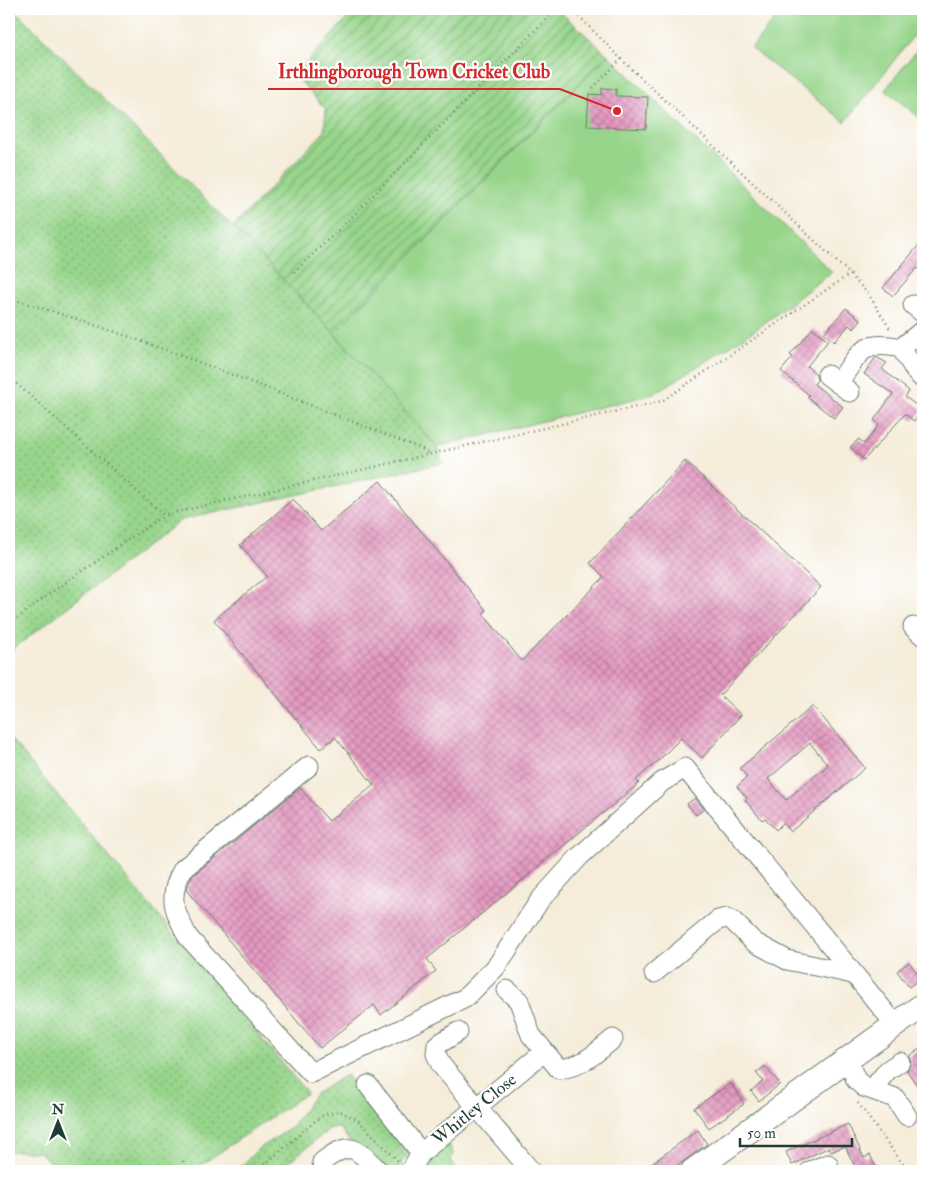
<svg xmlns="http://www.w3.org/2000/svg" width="932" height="1180" viewBox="0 0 932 1180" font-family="'IM FELL Double Pica',serif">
  <defs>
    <pattern id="grass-dots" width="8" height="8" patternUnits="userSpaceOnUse" patternTransform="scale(1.25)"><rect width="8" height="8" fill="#97d58b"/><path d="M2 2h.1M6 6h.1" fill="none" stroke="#7bae72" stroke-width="1.8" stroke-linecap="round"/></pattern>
    <pattern id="garden-furrows" width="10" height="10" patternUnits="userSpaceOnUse" patternTransform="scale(1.25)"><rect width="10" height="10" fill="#97d58b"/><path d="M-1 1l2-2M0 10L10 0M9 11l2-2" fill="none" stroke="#7bae72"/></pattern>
    <pattern id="building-cross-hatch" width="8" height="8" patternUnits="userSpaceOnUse" patternTransform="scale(1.25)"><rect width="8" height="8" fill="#e599c1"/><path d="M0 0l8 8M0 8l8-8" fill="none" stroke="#b97e9e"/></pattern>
  </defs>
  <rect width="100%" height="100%" fill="#fff"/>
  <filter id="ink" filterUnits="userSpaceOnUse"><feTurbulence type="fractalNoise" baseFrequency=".02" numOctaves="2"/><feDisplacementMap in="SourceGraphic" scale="10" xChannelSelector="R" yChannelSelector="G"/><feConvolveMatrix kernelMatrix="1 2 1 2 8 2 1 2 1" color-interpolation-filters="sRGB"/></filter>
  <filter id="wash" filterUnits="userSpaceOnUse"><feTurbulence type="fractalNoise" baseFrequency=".0096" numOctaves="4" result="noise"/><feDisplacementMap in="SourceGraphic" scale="20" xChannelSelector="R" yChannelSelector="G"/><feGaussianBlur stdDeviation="1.12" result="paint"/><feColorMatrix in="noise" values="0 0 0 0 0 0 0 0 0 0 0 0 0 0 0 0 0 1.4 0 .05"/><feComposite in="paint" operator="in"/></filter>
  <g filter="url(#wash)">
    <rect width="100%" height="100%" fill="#f5ecd9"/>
    <g fill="url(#grass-dots)" stroke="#5b8960">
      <polygon points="9,9 14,9 233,227 334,333 437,447 443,463 181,520 9,652"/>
      <polygon points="9,737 307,1093 192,1171 58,1171 40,1152 9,1151"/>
      <polygon points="346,1075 410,1152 403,1160 399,1171 390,1171 374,1155 352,1145 340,1128 331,1128 277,1171 237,1171 257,1150 291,1128 315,1094"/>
      <polygon points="449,1144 453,1153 451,1162 458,1171 422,1171 426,1162"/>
    </g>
    <g fill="#97d58b" stroke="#5b8960">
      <polygon points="783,9 923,9 923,24 845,122 751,48"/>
      <polygon points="923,42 923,120 885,90"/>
      <polygon points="608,55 832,272 758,328 654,394 437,447 334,333"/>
    </g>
    <polygon fill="url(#garden-furrows)" stroke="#5b8960" points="356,9 557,9 608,55 334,333 233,227 324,132 326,110 295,75"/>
    <g id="blocks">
      <g fill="url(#building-cross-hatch)" fill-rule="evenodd">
        <polygon points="602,88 616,89 616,96 648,97 646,129 587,126 589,94 602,95"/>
        <polygon points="923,240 923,272 917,268 893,296 883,288"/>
        <polygon points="846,308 861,320 854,329 849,325 834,342 824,333"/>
        <polygon points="813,328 828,341 807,366 816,374 817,380 814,384 843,407 834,418 807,397 809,395 781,371 793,357 790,355"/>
        <polygon points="876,357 887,363 882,369 909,391 905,397 923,410 914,421 905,414 864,460 850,447 859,439 864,444 879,425 874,420 893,394 864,374"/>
        <polygon points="685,461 821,587 720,695 741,715 702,758 681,738 657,762 636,780 639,783 427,959 436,971 381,1015 374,1005 320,1048 186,890 192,876 300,788 329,821 374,785 335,737 321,749 214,620 267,576 240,545 293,499 321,531 380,481 486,610 483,614 522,661 604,577 590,563"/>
        <path d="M813,706L865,768L790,832L783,823L776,830L765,818L762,820L745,800L747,798L737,787L747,777L740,768ZM810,743L828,765L786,800L768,779Z"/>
        <polygon points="695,798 704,809 696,815 687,804"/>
        <polygon points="909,962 921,978 909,987 897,971"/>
        <polygon points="923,1046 923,1094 907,1071 911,1062 909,1056"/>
        <polygon points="765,1066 780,1084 759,1101 751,1091 763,1081 756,1073"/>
        <polygon points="731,1083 744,1104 709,1128 694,1108"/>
        <polygon points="848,1124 864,1158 870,1155 878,1171 857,1171 845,1146 831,1152 829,1147 792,1165 786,1152"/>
        <polygon points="698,1130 707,1144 684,1161 669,1171 641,1171"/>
      </g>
    </g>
  </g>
  <g filter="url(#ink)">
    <use href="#blocks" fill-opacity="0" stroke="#6a7a6e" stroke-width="1"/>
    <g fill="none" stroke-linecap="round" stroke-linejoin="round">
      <g stroke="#6a7a6e" stroke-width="21">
        <g id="minor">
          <polyline points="913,305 923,313"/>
          <polyline points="901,348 923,330"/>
          <polyline points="827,375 850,392"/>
          <path d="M838,383C860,354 860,339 901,348L916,372L923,379"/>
          <polyline points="913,627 923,636"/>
          <path d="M309,766L183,869C167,897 174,910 188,937L311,1073L465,998L496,967L540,900L579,857L662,782L685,768L895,1024"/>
          <polyline points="654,973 718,920 727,918 732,920 754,942 787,960 853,974"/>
          <path d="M507,990L519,1001L531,1035L559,1069C582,1067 596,1053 613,1039"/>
          <polyline points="458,1032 437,1045 436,1054 441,1065 531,1171"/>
          <polyline points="847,1058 856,1080 864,1087 895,1098 907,1116"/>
          <polyline points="368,1085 421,1153"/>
          <polyline points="872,1089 888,1070 900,1062"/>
          <path d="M322,1162C351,1140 355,1147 379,1171"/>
          <polyline points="410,1171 421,1153 544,1052"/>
          <polyline points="810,1171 828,1164 830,1171"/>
        </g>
      </g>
      <g stroke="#6a7a6e" stroke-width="26">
        <polyline id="major" points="693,1171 923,1005"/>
      </g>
      <g stroke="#6a7a6e" stroke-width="2.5" stroke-dasharray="1 4" stroke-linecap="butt">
        <polyline points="572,9 621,59 850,274 869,295 890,329"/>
        <polyline points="593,88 621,59"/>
        <polyline points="294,272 353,216 556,9"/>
        <path d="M9,298C149,339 286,396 422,449L429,454"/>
        <polyline points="9,377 164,515 662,401 850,274"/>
        <polyline points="9,624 52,592 164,515"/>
        <polyline points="858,1103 908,1171"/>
        <polyline points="183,1161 189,1171"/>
        <polyline points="257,1171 321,1116 340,1111 358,1120 398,1161"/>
      </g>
      <use href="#minor" stroke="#fff" stroke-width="19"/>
      <use href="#major" stroke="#fff" stroke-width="24"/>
    </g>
  </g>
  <g text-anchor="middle" stroke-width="4.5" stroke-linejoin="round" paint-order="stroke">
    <g font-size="18" fill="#1f3d34" stroke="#fff">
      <text transform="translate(474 1109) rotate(-39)" y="6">Whitley Close</text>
    </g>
  </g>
  <path fill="none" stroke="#d62828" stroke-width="2" d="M617 111L560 89H268"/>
  <circle fill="#d62828" stroke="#fff" stroke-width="2" cx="617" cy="111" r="5"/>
  <g font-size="19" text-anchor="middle" font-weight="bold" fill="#d62828" stroke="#fff" stroke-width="4.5" stroke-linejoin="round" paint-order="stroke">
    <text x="414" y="78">Irthlingborough Town Cricket Club</text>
  </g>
  <rect width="932" height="1180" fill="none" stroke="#fff" stroke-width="30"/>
  <g transform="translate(58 1122)" stroke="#ffffff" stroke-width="4" paint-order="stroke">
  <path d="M0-4L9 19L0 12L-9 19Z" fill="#1f3d34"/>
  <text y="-8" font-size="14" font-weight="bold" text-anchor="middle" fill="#1f3d34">N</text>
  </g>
  <path d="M740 1138v8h112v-8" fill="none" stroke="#1f3d34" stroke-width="2.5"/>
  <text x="747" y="1138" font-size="15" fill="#1f3d34" stroke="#ffffff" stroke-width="4" paint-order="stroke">50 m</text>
</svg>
